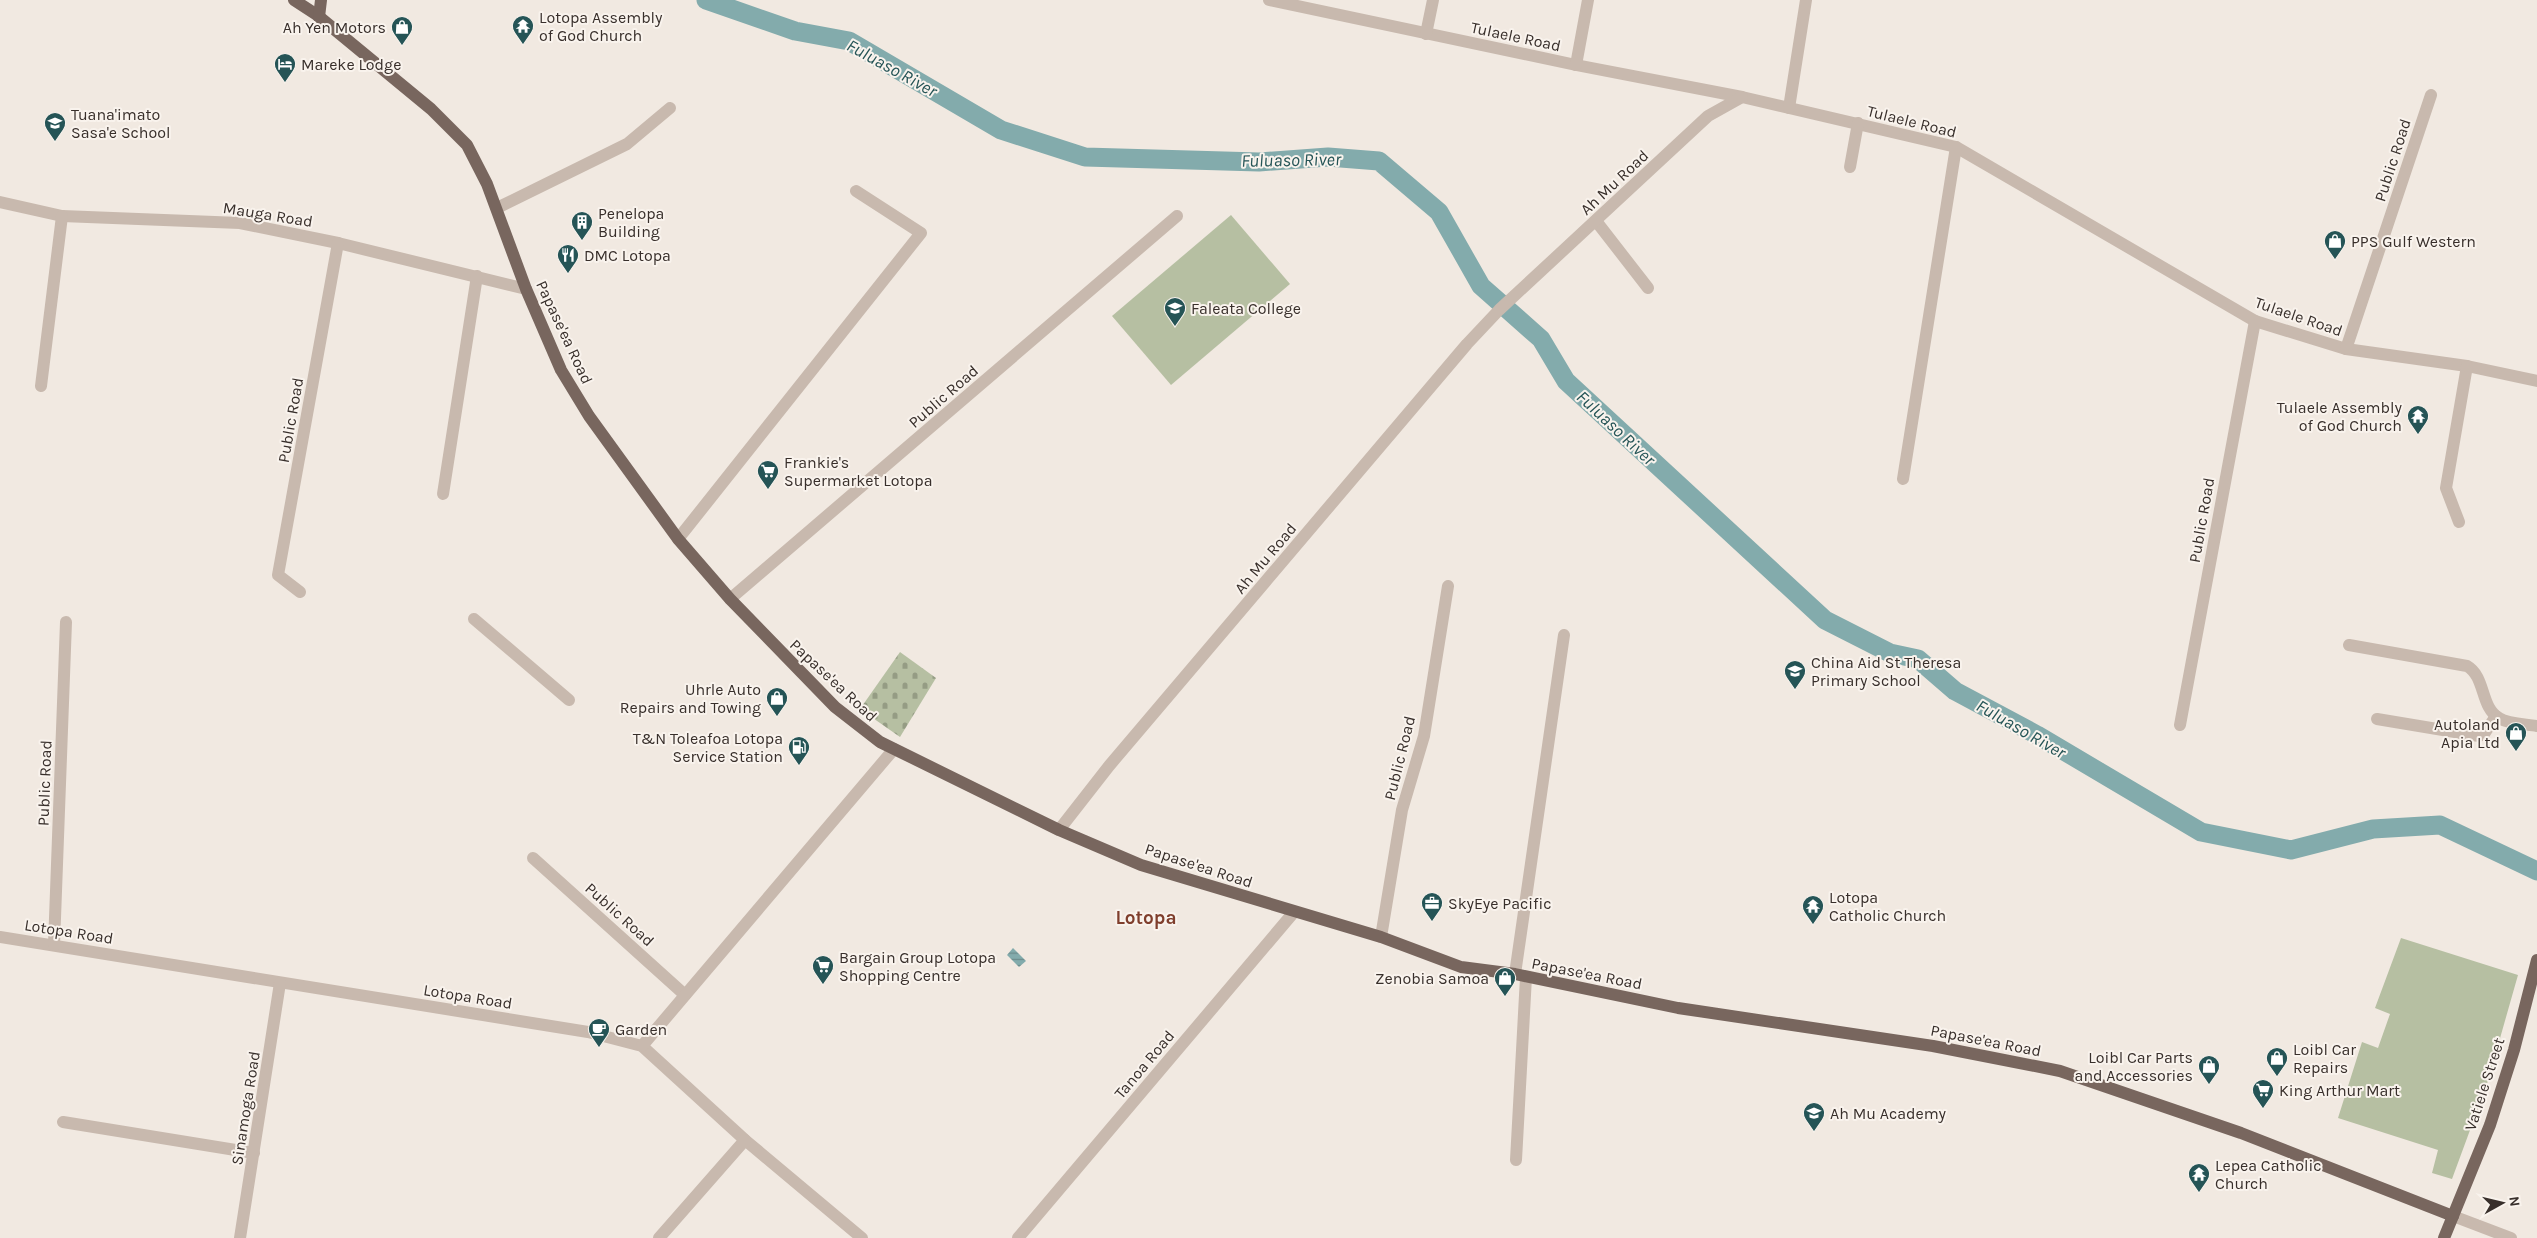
<svg xmlns="http://www.w3.org/2000/svg" width="2537" height="1238" viewBox="0 0 2537 1238" font-family="Karla,sans-serif">
  <defs>
    <pattern id="cemetery-stones" width="16" height="16" patternUnits="userSpaceOnUse" patternTransform="scale(1.25)"><rect width="16" height="16" fill="#b6bfa2"/><path d="M2 7V4a2 2 0 0 1 4 0v3zM10 15v-3a2 2 0 0 1 4 0v3z" fill="#959c84"/></pattern>
    <pattern id="water-rules" width="6" height="5" patternUnits="userSpaceOnUse" patternTransform="scale(1.25)"><rect width="6" height="5" fill="#83abac"/><path d="M0 2.5h6" fill="none" stroke="#6c8c8c"/></pattern>
  </defs>
  <rect width="100%" height="100%" fill="#f1e9e1"/>
  <polygon fill="url(#cemetery-stones)" points="900,652 936,678 900,737 860,709"/>
  <g fill="#b6bfa2">
    <polygon points="1231,215 1290,284 1171,385 1112,316"/>
    <polygon points="2401,938 2518,975 2487,1084 2452,1179 2432,1173 2438,1150 2338,1118 2362,1042 2378,1048 2390,1014 2375,1008"/>
  </g>
  <polygon fill="url(#water-rules)" points="1013,948 1026,961 1019,967 1007,955"/>
  <g fill="none" stroke-linecap="round" stroke-linejoin="round">
    <polyline stroke="#83abac" stroke-width="19" points="706,0 795,31 849,41 1001,130 1085,157 1259,162 1328,157 1379,161 1439,212 1481,286 1541,339 1566,381 1825,620 1890,653 1918,659 1955,691 2037,735 2201,832 2291,850 2373,829 2440,825 2537,871"/>
    <g stroke="#c8b9ae" stroke-width="12">
      <polyline points="1269,0 1576,65 1742,97 1956,147 2255,321 2346,349 2467,366 2537,381"/>
      <polyline points="1426,34 1433,0"/>
      <polyline points="1576,65 1588,0"/>
      <polyline points="1789,108 1806,0"/>
      <polyline points="1850,167 1858,123"/>
      <polyline points="0,202 62,216 240,223 338,243 526,289"/>
      <polyline points="497,208 627,144 670,108"/>
      <polyline points="1596,221 1648,288"/>
      <polyline points="2346,349 2431,95"/>
      <polyline points="41,386 62,216"/>
      <polyline points="1903,479 1956,147"/>
      <polyline points="443,494 477,276"/>
      <polyline points="2459,522 2446,488 2467,366"/>
      <polyline points="678,539 921,233 856,191"/>
      <polyline points="300,592 278,575 338,243"/>
      <polyline points="730,599 1177,216"/>
      <polyline points="474,619 569,700"/>
      <path d="M2349,645L2467,666C2486,677 2480,707 2499,718C2508,724 2526,724 2537,726"/>
      <polyline points="2377,719 2479,736 2484,734 2496,716"/>
      <polyline points="2180,725 2255,321"/>
      <polyline points="1059,830 1109,766 1467,344 1499,310 1708,116 1742,97"/>
      <polyline points="533,858 685,995"/>
      <polyline points="0,937 588,1032 642,1046 745,1140 862,1238"/>
      <polyline points="1381,937 1402,810 1424,736 1448,586"/>
      <polyline points="54,945 66,622"/>
      <polyline points="1515,974 1564,635"/>
      <polyline points="642,1046 894,749"/>
      <polyline points="63,1122 254,1153"/>
      <polyline points="1516,1160 1526,977"/>
      <polyline points="2453,1216 2511,1238"/>
      <polyline points="240,1238 280,983"/>
      <polyline points="659,1238 745,1140"/>
      <polyline points="1018,1238 1294,912"/>
    </g>
    <g stroke="#78665e" stroke-width="12">
      <polyline points="294,0 317,15 431,109 467,145 487,184 526,289 561,370 589,416 678,539 730,599 835,707 880,742 1059,830 1141,865 1381,937 1461,967 1515,974 1678,1008 1933,1046 2060,1071 2241,1133 2453,1216"/>
      <polyline points="319,17 321,0"/>
      <polyline points="2444,1238 2490,1125 2514,1050 2537,960"/>
    </g>
  </g>
  <defs>
    <g id="temple-pin" transform="scale(1.125)"><path d="M0 17L-7.5 6A9.5 9.5 0 1 1 7.5 6Z" fill="#255456" stroke="#f9f3ed"/><path d="M0-6L5-2H3V0L6.5 2.5H4V6H1.5V3h-3V6H-4V2.5H-6.5L-3 0V-2H-5Z" fill="#fff"/></g>
    <g id="shop-pin" transform="scale(1.125)"><path d="M0 17L-7.5 6A9.5 9.5 0 1 1 7.5 6Z" fill="#255456" stroke="#f9f3ed"/><path d="M-5-2.5h2.3a2.7 3.5 0 0 1 5.4 0H5L5.5 6h-11ZM-1.5-2.5h3a1.5 2.3 0 0 0-3 0Z" fill="#fff"/></g>
    <g id="hotel-pin" transform="scale(1.125)"><path d="M0 17L-7.5 6A9.5 9.5 0 1 1 7.5 6Z" fill="#255456" stroke="#f9f3ed"/><path d="M-6-4.5h1.5V1H6V5H4.5V3h-9V5H-6ZM-4 0a1.8 1.8 0 1 1 3.6 0ZM.5 0V-2.5h3Q6-2.5 6 0Z" fill="#fff"/></g>
    <g id="school-pin" transform="scale(1.125)"><path d="M0 17L-7.5 6A9.5 9.5 0 1 1 7.5 6Z" fill="#255456" stroke="#f9f3ed"/><path d="M0-5L7-2L0 1L-7-2ZM-4 1L0 2.5L4 1V4Q0 6-4 4Z" fill="#fff"/></g>
    <g id="building-pin" transform="scale(1.125)"><path d="M0 17L-7.5 6A9.5 9.5 0 1 1 7.5 6Z" fill="#255456" stroke="#f9f3ed"/><path d="M-4-6H4V6H1V3H-1V6H-4ZM-2.5-4.3h1.7v1.8h-1.7ZM.8-4.3h1.7v1.8H.8ZM-2.5-1h1.7V.8h-1.7ZM.8-1h1.7V.8H.8Z" fill="#fff"/></g>
    <g id="restaurant-pin" transform="scale(1.125)"><path d="M0 17L-7.5 6A9.5 9.5 0 1 1 7.5 6Z" fill="#255456" stroke="#f9f3ed"/><path d="M-5-6h1v4h1v-4h1v4h1v-4h1v5L-1.5 .5V6h-2V.5L-5-1ZM5-6V6H3V1.5H1.5Q1.5-4 5-6Z" fill="#fff"/></g>
    <g id="supermarket-pin" transform="scale(1.125)"><path d="M0 17L-7.5 6A9.5 9.5 0 1 1 7.5 6Z" fill="#255456" stroke="#f9f3ed"/><path d="M-6-5.5h2.5l.6 2H6L4.5 2H-2.5L-4.4-4H-6ZM-1.5 3.2a1.3 1.3 0 1 0 .1 0ZM3 3.2a1.3 1.3 0 1 0 .1 0Z" fill="#fff"/></g>
    <g id="fuel-pin" transform="scale(1.125)"><path d="M0 17L-7.5 6A9.5 9.5 0 1 1 7.5 6Z" fill="#255456" stroke="#f9f3ed"/><path d="M-5.5-6h7V0h2V4h1.3V-2.5L3-4.5l.8-.8L6-3V5H2.5V1h-1V6h-7ZM-4.2-4.7v3.2H.2V-4.7Z" fill="#fff"/></g>
    <g id="office-pin" transform="scale(1.125)"><path d="M0 17L-7.5 6A9.5 9.5 0 1 1 7.5 6Z" fill="#255456" stroke="#f9f3ed"/><path d="M-6-3h4V-5.5h4V-3h4V5H-6ZM-1-4.5V-3h2v-1.5ZM-6 0V1H6V0Z" fill="#fff"/></g>
    <g id="cafe-pin" transform="scale(1.125)"><path d="M0 17L-7.5 6A9.5 9.5 0 1 1 7.5 6Z" fill="#255456" stroke="#f9f3ed"/><path d="M-5.5-4.5H6V0H3Q3 3.5 0 3.5H-2.5Q-5.5 3.5-5.5 0ZM3-3.2v2h1.7v-2ZM-6 4.5H4V6H-6Z" fill="#fff"/></g>
  </defs>
  <g fill-rule="evenodd">
    <use href="#temple-pin" x="523" y="26"/>
    <use href="#shop-pin" x="402" y="27"/>
    <use href="#hotel-pin" x="285" y="64"/>
    <use href="#school-pin" x="55" y="123"/>
    <use href="#building-pin" x="582" y="222"/>
    <use href="#shop-pin" x="2335" y="241"/>
    <use href="#restaurant-pin" x="568" y="255"/>
    <use href="#school-pin" x="1175" y="308"/>
    <use href="#temple-pin" x="2418" y="416"/>
    <use href="#supermarket-pin" x="768" y="471"/>
    <use href="#school-pin" x="1795" y="671"/>
    <use href="#shop-pin" x="777" y="698"/>
    <use href="#shop-pin" x="2516" y="733"/>
    <use href="#fuel-pin" x="799" y="747"/>
    <use href="#office-pin" x="1432" y="903"/>
    <use href="#temple-pin" x="1813" y="906"/>
    <use href="#supermarket-pin" x="823" y="966"/>
    <use href="#shop-pin" x="1505" y="978"/>
    <use href="#cafe-pin" x="599" y="1029"/>
    <use href="#shop-pin" x="2277" y="1058"/>
    <use href="#shop-pin" x="2209" y="1066"/>
    <use href="#supermarket-pin" x="2263" y="1090"/>
    <use href="#school-pin" x="1814" y="1113"/>
    <use href="#temple-pin" x="2199" y="1174"/>
  </g>
  <g text-anchor="middle" stroke-width="4" stroke-linejoin="round" paint-order="stroke">
    <g font-size="16" fill="#382f2b" stroke="#f9f3ed" text-anchor="start">
      <text x="539" y="23">Lotopa Assembly<tspan x="539" dy="18">of God Church</tspan></text>
      <text x="386" y="33" text-anchor="end">Ah Yen Motors</text>
      <text x="301" y="70">Mareke Lodge</text>
      <text x="71" y="120">Tuana'imato<tspan x="71" dy="18">Sasa'e School</tspan></text>
      <text x="598" y="219">Penelopa<tspan x="598" dy="18">Building</tspan></text>
      <text x="2351" y="247">PPS Gulf Western</text>
      <text x="584" y="261">DMC Lotopa</text>
      <text x="1191" y="314">Faleata College</text>
      <text x="2402" y="413" text-anchor="end">Tulaele Assembly<tspan x="2402" dy="18">of God Church</tspan></text>
      <text x="784" y="468">Frankie's<tspan x="784" dy="18">Supermarket Lotopa</tspan></text>
      <text x="1811" y="668">China Aid St Theresa<tspan x="1811" dy="18">Primary School</tspan></text>
      <text x="761" y="695" text-anchor="end">Uhrle Auto<tspan x="761" dy="18">Repairs and Towing</tspan></text>
      <text x="2500" y="730" text-anchor="end">Autoland<tspan x="2500" dy="18">Apia Ltd</tspan></text>
      <text x="783" y="744" text-anchor="end">T&amp;N Toleafoa Lotopa<tspan x="783" dy="18">Service Station</tspan></text>
      <text x="1829" y="903">Lotopa<tspan x="1829" dy="18">Catholic Church</tspan></text>
      <text x="1448" y="909">SkyEye Pacific</text>
      <text x="839" y="963">Bargain Group Lotopa<tspan x="839" dy="18">Shopping Centre</tspan></text>
      <text x="1489" y="984" text-anchor="end">Zenobia Samoa</text>
      <text x="615" y="1035">Garden</text>
      <text x="2293" y="1055">Loibl Car<tspan x="2293" dy="18">Repairs</tspan></text>
      <text x="2193" y="1063" text-anchor="end">Loibl Car Parts<tspan x="2193" dy="18">and Accessories</tspan></text>
      <text x="2279" y="1096">King Arthur Mart</text>
      <text x="1830" y="1119">Ah Mu Academy</text>
      <text x="2215" y="1171">Lepea Catholic<tspan x="2215" dy="18">Church</tspan></text>
    </g>
    <g font-size="16" fill="#382f2b" stroke="#f9f3ed">
      <text transform="translate(1516 36) rotate(12)" y="6">Tulaele Road</text>
      <text transform="translate(1912 121) rotate(14)" y="6">Tulaele Road</text>
      <text transform="translate(2392 160) rotate(-72)" y="6">Public Road</text>
      <text transform="translate(1614 182) rotate(-43)" y="6">Ah Mu Road</text>
      <text transform="translate(268 214) rotate(9)" y="6">Mauga Road</text>
      <text transform="translate(2299 316) rotate(19)" y="6">Tulaele Road</text>
      <text transform="translate(565 332) rotate(65)" y="6">Papase'ea Road</text>
      <text transform="translate(943 396) rotate(-41)" y="6">Public Road</text>
      <text transform="translate(290 420) rotate(-80)" y="6">Public Road</text>
      <text transform="translate(2201 520) rotate(-80)" y="6">Public Road</text>
      <text transform="translate(1265 558) rotate(-50)" y="6">Ah Mu Road</text>
      <text transform="translate(834 680) rotate(43)" y="6">Papase'ea Road</text>
      <text transform="translate(1399 758) rotate(-76)" y="6">Public Road</text>
      <text transform="translate(44 783) rotate(-88)" y="6">Public Road</text>
      <text transform="translate(1199 865) rotate(18)" y="6">Papase'ea Road</text>
      <text transform="translate(620 914) rotate(42)" y="6">Public Road</text>
      <text transform="translate(69 931) rotate(9)" y="6">Lotopa Road</text>
      <text transform="translate(1587 973) rotate(11)" y="6">Papase'ea Road</text>
      <text transform="translate(468 996) rotate(9)" y="6">Lotopa Road</text>
      <text transform="translate(1986 1040) rotate(11)" y="6">Papase'ea Road</text>
      <text transform="translate(1144 1064) rotate(-50)" y="6">Tanoa Road</text>
      <text transform="translate(2484 1084) rotate(-72)" y="6">Vatiele Street</text>
      <text transform="translate(245 1108) rotate(-81)" y="6">Sinamoga Road</text>
    </g>
    <g font-size="18" font-style="italic" fill="#255456" stroke="#f9f3ed">
      <text transform="translate(892 68) rotate(29)" y="6">Fuluaso River</text>
      <text transform="translate(1291 160) rotate(-1)" y="6">Fuluaso River</text>
      <text transform="translate(1616 428) rotate(43)" y="6">Fuluaso River</text>
      <text transform="translate(2021 729) rotate(30)" y="6">Fuluaso River</text>
    </g>
    <g font-size="19" font-weight="bold" fill="#7f3e2c" stroke="#f9f3ed">
      <text x="1146" y="924">Lotopa</text>
    </g>
  </g>
  <g transform="translate(2502 1203) rotate(82)" stroke="#f9f3ed" stroke-width="4" paint-order="stroke">
  <path d="M0-4L9 19L0 12L-9 19Z" fill="#382f2b"/>
  <text y="-8" font-size="14" font-weight="bold" text-anchor="middle" fill="#382f2b">N</text>
  </g>
</svg>
